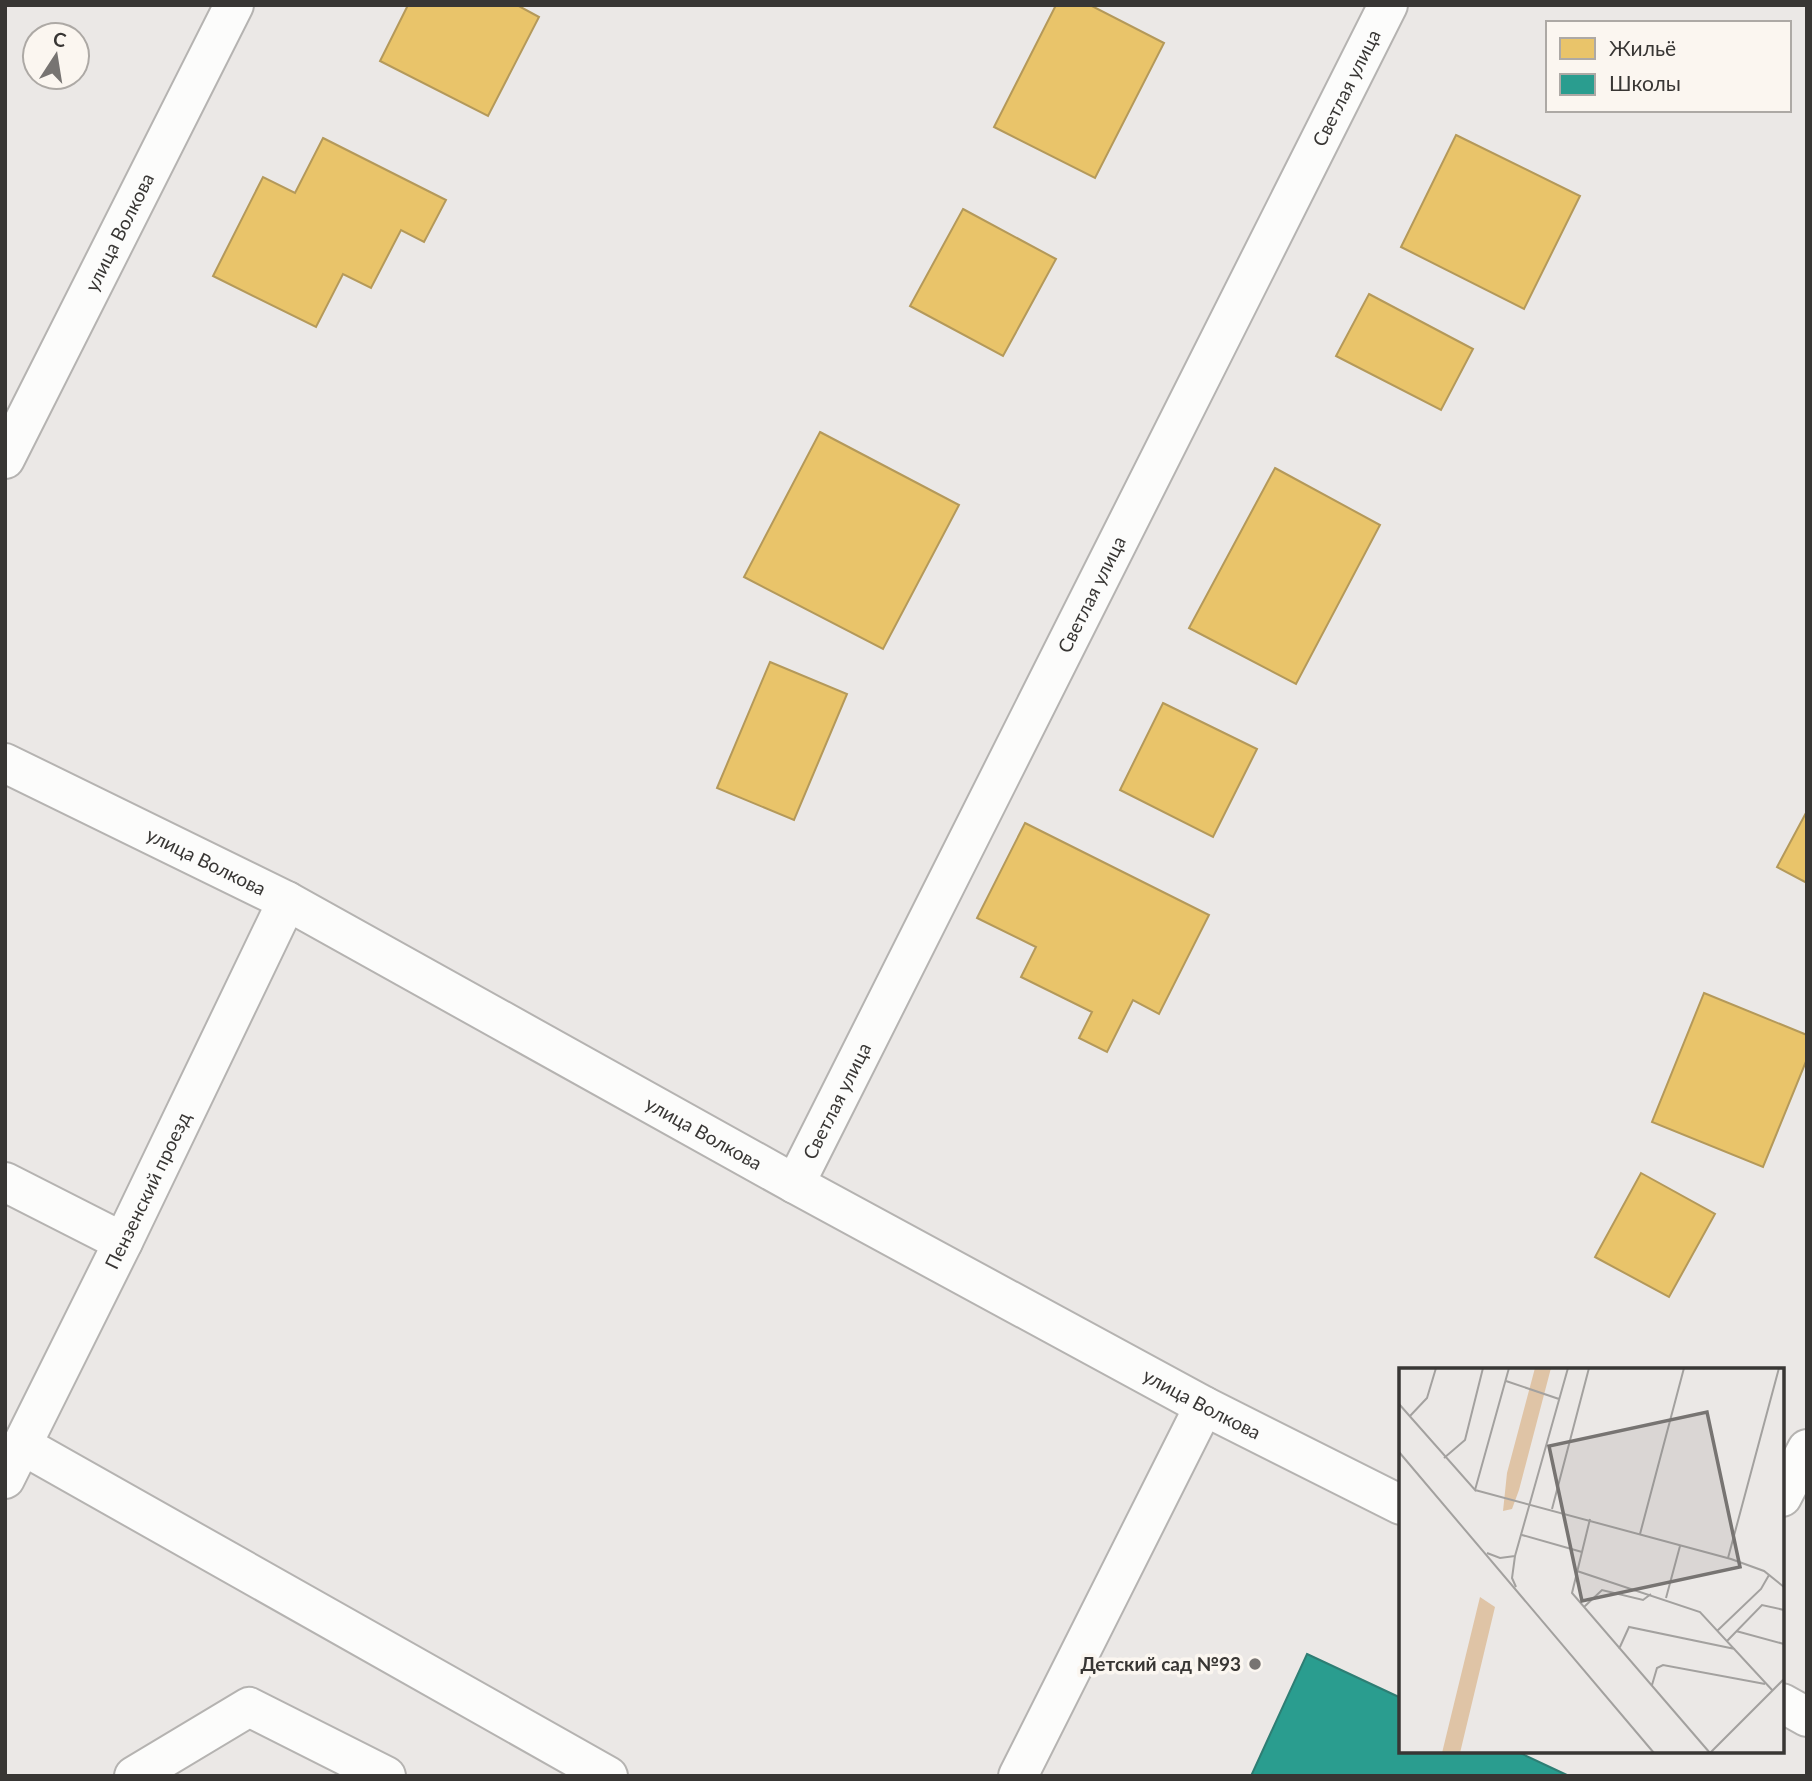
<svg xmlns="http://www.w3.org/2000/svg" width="1812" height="1781" viewBox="0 0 1812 1781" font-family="Lato,sans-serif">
  <rect width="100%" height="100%" fill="#ebe8e6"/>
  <g fill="#e9c46a" stroke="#b4995a" stroke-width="2">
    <polygon points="408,5 517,5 539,17 488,116 380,61"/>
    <polygon points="1056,5 1090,5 1164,43 1095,178 994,127"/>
    <polygon points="1456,135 1580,196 1524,309 1401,247"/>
    <polygon points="323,138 446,200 424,242 401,230 371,288 343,274 316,327 213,276 263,177 295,193"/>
    <polygon points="963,209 1056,259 1003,356 910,306"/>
    <polygon points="1369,294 1473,349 1441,410 1336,356"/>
    <polygon points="820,432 959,505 883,649 744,577"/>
    <polygon points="1275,468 1380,525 1296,684 1189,628"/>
    <polygon points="770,662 847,694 794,820 717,788"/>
    <polygon points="1163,703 1257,749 1213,837 1120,790"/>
    <polygon points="1807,811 1807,883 1777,867"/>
    <polygon points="1025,823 1209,915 1159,1014 1133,1000 1107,1052 1079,1038 1092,1012 1021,977 1036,947 977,918"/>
    <polygon points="1704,993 1807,1035 1807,1059 1763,1167 1652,1122"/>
    <polygon points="1641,1173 1715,1214 1669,1297 1595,1257"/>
  </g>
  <polygon fill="#2a9d8f" stroke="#2e7e74" stroke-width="2" points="1307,1654 1401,1698 1401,1751 1516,1751 1569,1776 1251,1776"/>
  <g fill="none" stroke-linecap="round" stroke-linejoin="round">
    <g stroke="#b5b3b1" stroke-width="42">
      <g id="minor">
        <path id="s1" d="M5,459L234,5"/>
        <path id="s2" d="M5,763L287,901L795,1184L1204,1406L1401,1505"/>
        <polyline points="5,1182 123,1242"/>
        <path id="s3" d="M795,1184L1388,5"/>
        <polyline points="22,1445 608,1776"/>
        <path id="s4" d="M5,1479L123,1242L287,901"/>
        <polyline points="1782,1497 1807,1449"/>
        <polyline points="1782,1703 1807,1717"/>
        <polyline points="134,1776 249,1707 386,1776"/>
        <polyline points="1018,1776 1204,1406"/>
      </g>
    </g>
    <use href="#minor" stroke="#fcfcfb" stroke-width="38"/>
  </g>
  <circle fill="#777472" stroke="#fbf6f0" stroke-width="2.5" cx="1255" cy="1664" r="7"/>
  <g text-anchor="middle" stroke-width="7" stroke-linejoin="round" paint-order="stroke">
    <g font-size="19" fill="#383634" stroke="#fbf6f0">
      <text dy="7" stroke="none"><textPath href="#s3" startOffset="1227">Светлая улица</textPath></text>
      <text dy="7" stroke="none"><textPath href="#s1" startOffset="254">улица Волкова</textPath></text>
      <text dy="7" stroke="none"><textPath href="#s3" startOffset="660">Светлая улица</textPath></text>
      <text dy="7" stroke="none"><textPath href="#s2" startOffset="224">улица Волкова</textPath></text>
      <text dy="7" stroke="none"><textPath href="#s3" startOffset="93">Светлая улица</textPath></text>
      <text dy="7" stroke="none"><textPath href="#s2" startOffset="791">улица Волкова</textPath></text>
      <text dy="7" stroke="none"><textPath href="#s4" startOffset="322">Пензенский проезд</textPath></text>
      <text dy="7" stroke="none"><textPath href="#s2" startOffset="1358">улица Волкова</textPath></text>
    </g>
    <g font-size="19" font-weight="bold" fill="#383634" stroke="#fbf6f0" text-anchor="end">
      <text x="1241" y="1671">Детский сад №93</text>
    </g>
  </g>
  <g transform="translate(1399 1368)">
    <rect width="385" height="385" fill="#ebe8e6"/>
    <path d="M136,0H152L120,122L113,141L104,143L108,105ZM81,229L96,239L61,385H43Z" fill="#dfc4a6"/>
    <path fill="none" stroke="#a3a19f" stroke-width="2" d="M107,13L160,31M0,36L76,122L110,0M11,48L28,30L37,0M0,84L255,385M45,90L66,72L84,0M76,122L332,191L365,203L385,219M153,141L190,0M191,151L173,225L311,385M241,166L285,0M123,167L183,184M88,185L101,190L116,188M329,190L380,0M178,203L301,244L374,323M117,219L113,210L116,188L169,0M267,230L281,178M185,239L203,222L244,232L252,226M318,263L362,221L370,207M337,263L385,276M328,273L363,237L385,242M220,281L230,259L336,281M253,317L258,300L264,297L366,316M311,385L385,311"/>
    <path fill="#777472" fill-opacity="0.15" stroke="#777472" stroke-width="3.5" d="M308,44L341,199L183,233L150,78Z"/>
    <rect width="385" height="385" fill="none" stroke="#383634" stroke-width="3.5"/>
  </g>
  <rect width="1812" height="1781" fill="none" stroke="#383634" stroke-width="14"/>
  <rect x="1546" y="21" width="245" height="91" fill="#fbf6f0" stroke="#ada9a5" stroke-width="2"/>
  <rect x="1560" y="38" width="35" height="21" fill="#e9c46a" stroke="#ada9a5" stroke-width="2"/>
  <text x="1609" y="56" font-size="21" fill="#383634">Жильё</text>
  <rect x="1560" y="74" width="35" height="21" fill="#2a9d8f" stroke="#ada9a5" stroke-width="2"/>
  <text x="1609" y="91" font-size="21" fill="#383634">Школы</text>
  <g transform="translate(56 56) rotate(12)"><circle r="33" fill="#fbf6f0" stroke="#ada9a5" stroke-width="2"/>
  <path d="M0-5L12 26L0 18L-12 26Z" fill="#777472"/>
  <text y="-10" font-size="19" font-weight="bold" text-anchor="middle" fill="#383634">С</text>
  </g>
</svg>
